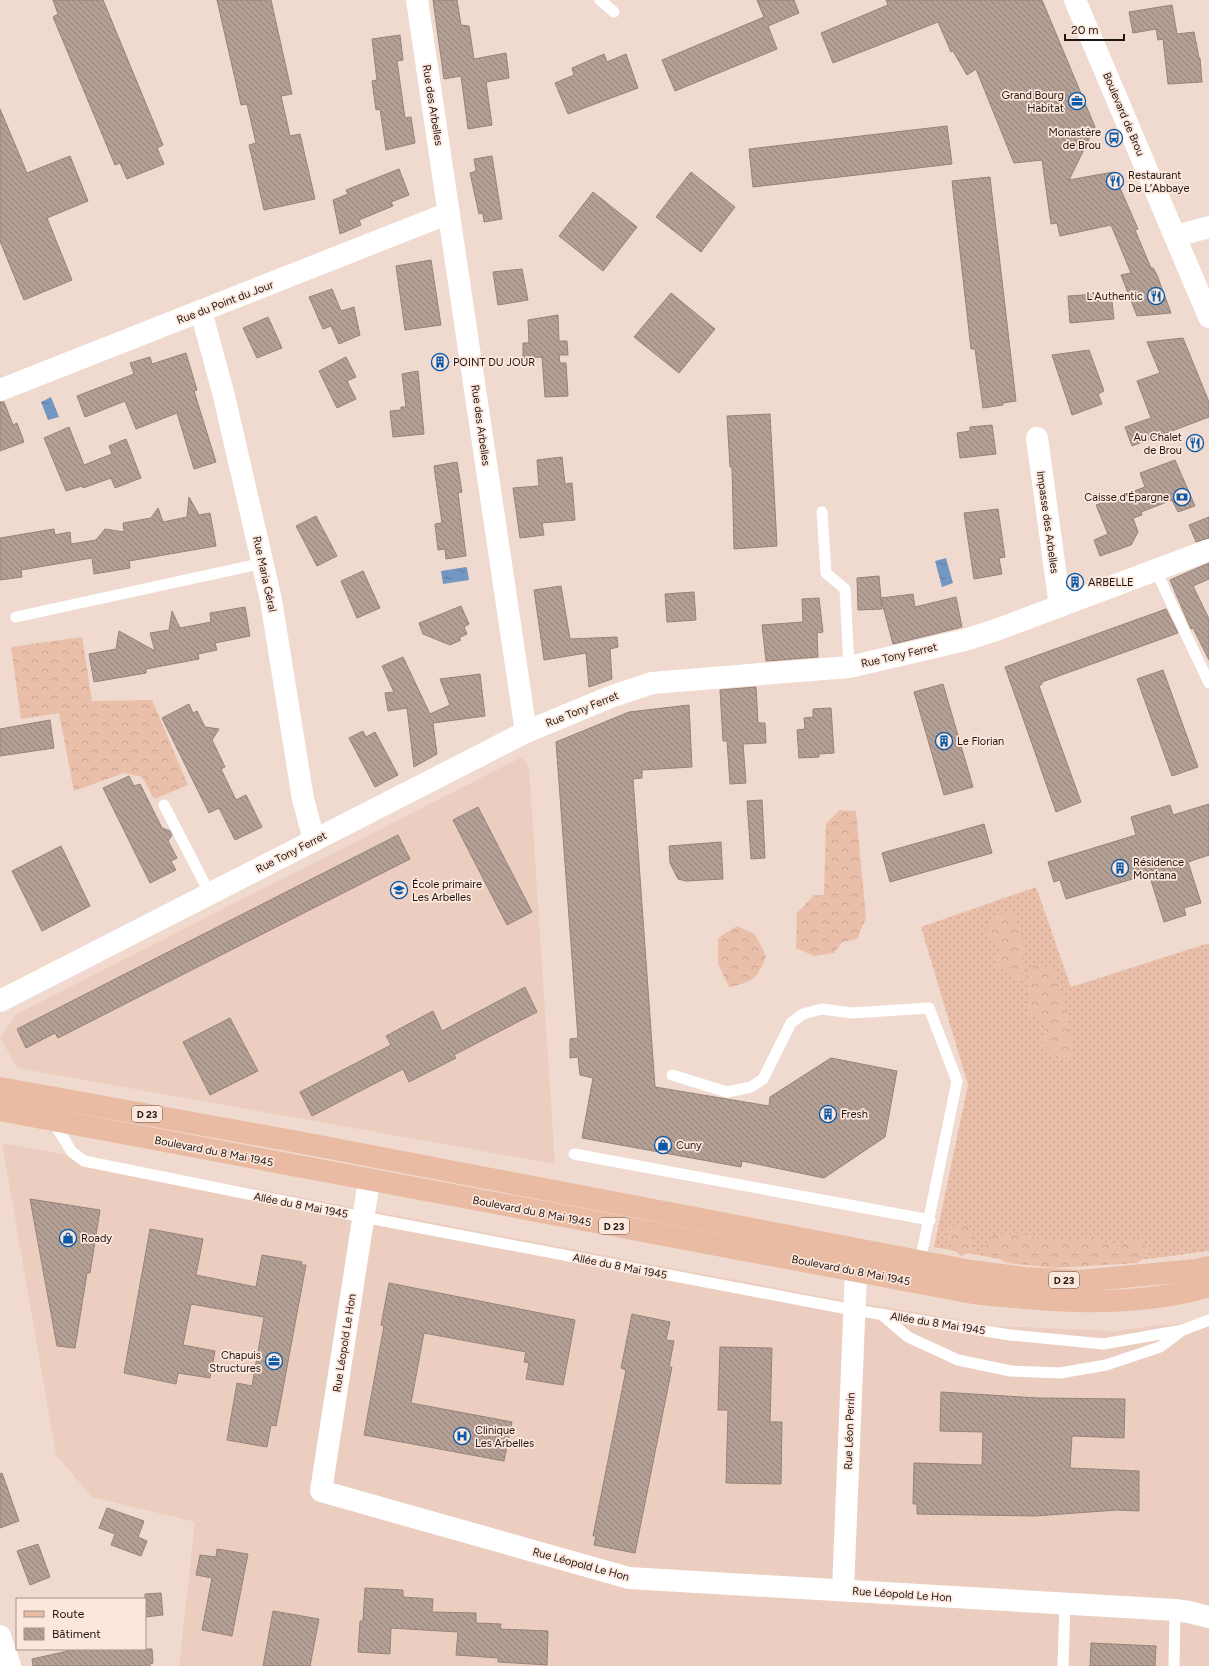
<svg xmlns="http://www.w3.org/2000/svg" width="1209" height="1666" viewBox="0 0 1209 1666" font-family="Figtree,sans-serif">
  <defs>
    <pattern id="grass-dots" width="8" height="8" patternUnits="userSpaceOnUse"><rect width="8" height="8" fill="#e9bfaa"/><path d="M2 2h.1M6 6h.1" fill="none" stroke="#c7a391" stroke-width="1.8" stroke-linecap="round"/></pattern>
    <pattern id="forest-crowns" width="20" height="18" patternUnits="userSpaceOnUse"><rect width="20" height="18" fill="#e9bfaa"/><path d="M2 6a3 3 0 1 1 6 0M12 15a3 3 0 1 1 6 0" fill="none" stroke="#c7a391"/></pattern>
    <pattern id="water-ripples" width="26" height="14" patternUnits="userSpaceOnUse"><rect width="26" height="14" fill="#7497c2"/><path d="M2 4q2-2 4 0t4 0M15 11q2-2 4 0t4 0" fill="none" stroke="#5f7a9c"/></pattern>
    <pattern id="building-back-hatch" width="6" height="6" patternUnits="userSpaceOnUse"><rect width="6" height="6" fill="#b5a096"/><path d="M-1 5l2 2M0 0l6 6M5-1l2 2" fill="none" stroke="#938179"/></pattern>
  </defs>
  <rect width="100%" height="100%" fill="#f0dacf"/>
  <g fill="#ebcebf">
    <polygon points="522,757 529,767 555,1164 17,1068 0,1037 17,1014"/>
    <polygon points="2,1143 257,1189 819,1296 995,1326 1116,1331 1159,1325 1209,1322 1209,1666 179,1666 195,1522 92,1497 56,1455"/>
  </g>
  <polygon fill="url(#grass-dots)" points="1036,887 1071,987 1209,943 1209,1251 1148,1259 1074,1262 1005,1260 934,1247 968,1085 921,927"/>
  <g fill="url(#forest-crowns)">
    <polygon points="82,637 92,701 152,700 188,785 154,799 142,777 124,773 74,791 59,713 21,719 11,647"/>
    <polygon points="840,810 856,811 866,918 857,939 843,942 834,953 814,956 796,948 797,913 814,895 824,895 826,824"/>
    <path d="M1011,912C1026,938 1025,954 1021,983L994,964L1001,951L989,939L985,925L993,916Z"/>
    <path d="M737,926L755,934L766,956C757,979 754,982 729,987L718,964V938Z"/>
    <polygon points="1038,960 1054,972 1066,1008 1073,1057 1059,1060 1042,1043 1045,1023 1029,1014 1026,976"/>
    <polygon points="969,1225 974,1238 972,1251 961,1256 947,1243 950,1227"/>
    <polygon points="1021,1234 1061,1242 1092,1237 1116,1246 1142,1237 1149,1254 1137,1263 1055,1268 1007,1263 982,1250 994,1235"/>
  </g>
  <g fill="url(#water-ripples)">
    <polygon points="51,397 59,417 48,420 41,402"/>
    <polygon points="946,558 953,583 942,587 935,561"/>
    <polygon points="466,567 467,568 469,580 443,584 441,571"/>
  </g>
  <g fill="url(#building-back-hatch)" stroke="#978379">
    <polygon points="53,0 103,0 163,145 157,148 164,164 127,179 120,163 115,165 53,17 58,14"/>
    <polygon points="217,0 271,0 292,94 281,96 290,136 300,134 315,199 264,210 249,145 256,143 247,104 241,105"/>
    <polygon points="433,0 457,0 461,25 469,26 474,59 506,53 509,78 486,82 492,125 468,129 461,76 444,79"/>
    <polygon points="757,0 794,0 799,13 768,26 777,49 675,91 662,60 764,17"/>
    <polygon points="886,0 1042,0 1095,127 1069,180 1113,172 1138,229 1135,230 1151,268 1153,268 1157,275 1171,313 1137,316 1121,275 1131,273 1111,225 1060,236 1057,223 1051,224 1042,160 1014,163 976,69 967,75 953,51 951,52 938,22 833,63 821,33 888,5"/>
    <polygon points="1172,5 1177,34 1194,32 1199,58 1200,58 1202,82 1168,84 1163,39 1158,40 1156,29 1133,33 1129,12"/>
    <polygon points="400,35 403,60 397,61 405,118 411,117 415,143 386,150 380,109 376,110 372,81 377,80 372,39"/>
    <polygon points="604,54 607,62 626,54 638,88 568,114 555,83 574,75 572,68"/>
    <polygon points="0,109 27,173 70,156 88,201 47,218 72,280 24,300 0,241"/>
    <polygon points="947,126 952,164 753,187 749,149"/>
    <polygon points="492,156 502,219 484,222 483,213 479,214 470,173 476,171 474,159"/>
    <polygon points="399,169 409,195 391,202 393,206 359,220 361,225 340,234 333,200 348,194 346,190"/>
    <polygon points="691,172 735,207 701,252 656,217"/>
    <polygon points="990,177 1016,401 1003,403 1003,405 983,408 975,349 971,349 952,181"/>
    <polygon points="593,192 637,227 603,271 559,236"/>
    <polygon points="431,260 441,325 405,330 396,266"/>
    <polygon points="522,269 528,300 498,305 493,272"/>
    <polygon points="332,289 341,311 354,307 360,335 339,344 331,326 323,329 309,297"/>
    <polygon points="671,293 715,329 679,373 634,337"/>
    <polygon points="1111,293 1114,319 1070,323 1068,296"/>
    <polygon points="558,315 559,341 567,341 568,355 559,355 560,363 566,363 568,396 545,397 542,357 523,358 523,343 529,343 528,320"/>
    <polygon points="268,317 282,348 257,358 243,328"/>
    <polygon points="1183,338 1209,402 1209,417 1132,446 1125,427 1151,418 1137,381 1160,373 1147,342"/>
    <polygon points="1089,350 1104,391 1098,394 1102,404 1072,415 1052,355"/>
    <polygon points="186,353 197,390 194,391 216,462 194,469 177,413 136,429 125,401 85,417 77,396 134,374 130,363 150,357 152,364"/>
    <polygon points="346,357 356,377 347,381 356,399 337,408 319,371"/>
    <polygon points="418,371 424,434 393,437 390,411 401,410 401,407 406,407 402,374"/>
    <polygon points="0,402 4,402 13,425 17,423 24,442 0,451"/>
    <polygon points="770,414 777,546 734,549 732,467 730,467 727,416"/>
    <polygon points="992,425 996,454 960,458 957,433 970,431 970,427"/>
    <polygon points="69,427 84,465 112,454 109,446 126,439 141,478 115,488 111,478 83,488 82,486 66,491 44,438"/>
    <polygon points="562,457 565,484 572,483 575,520 542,523 544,535 520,538 513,488 539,486 537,460"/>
    <polygon points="1175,460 1195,506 1178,512 1172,500 1141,512 1142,515 1133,518 1138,532 1131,545 1100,556 1094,540 1108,534 1096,505 1145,487 1140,473"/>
    <polygon points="457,462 462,492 458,493 466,556 446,559 445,549 438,550 435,524 442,523 434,466"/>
    <polygon points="189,497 199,515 210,513 216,546 129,561 130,568 94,574 92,558 21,570 22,577 0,580 0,538 54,529 55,535 70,532 71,544 96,540 105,529 124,532 123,523 151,518 158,508 163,522 187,517"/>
    <polygon points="998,509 1005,557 999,558 1002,574 974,579 964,513"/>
    <polygon points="316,516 337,556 317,566 296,526"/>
    <polygon points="1209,517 1209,538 1196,542 1189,525"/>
    <polygon points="1209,563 1209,579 1193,586 1209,619 1209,660 1193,628 1191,629 1170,580"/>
    <polygon points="363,571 380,608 357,618 341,581"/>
    <polygon points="879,576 881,598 913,594 915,607 956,597 962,627 893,644 881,599 882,609 858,610 857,578"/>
    <polygon points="561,586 570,639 617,637 618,647 610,649 612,679 589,687 586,653 544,660 534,590"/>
    <polygon points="694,592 696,620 667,622 665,594"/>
    <polygon points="819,598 823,632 817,633 818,657 766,661 762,625 803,622 802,599"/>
    <polygon points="461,606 469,624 464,627 467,634 459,638 461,640 450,645 423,634 419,623"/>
    <polygon points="245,607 250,636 215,643 217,650 198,654 199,659 146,669 146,673 94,682 89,654 116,649 119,631 155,651 150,633 169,630 172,611 180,628 211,622 210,613"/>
    <polygon points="1166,609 1178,633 1042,682 1042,684 1039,686 1081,802 1056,812 1005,667"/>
    <polygon points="403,657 430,714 450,705 440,679 480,674 485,716 433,723 437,754 414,767 407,708 388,711 385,693 394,692 382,666"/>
    <polygon points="1163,670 1198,767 1172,776 1137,679"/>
    <polygon points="943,684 973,787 944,795 914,692"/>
    <polygon points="756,687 758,723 765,723 766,743 743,744 746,783 730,784 727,741 723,741 720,690"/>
    <polygon points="189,704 193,713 197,711 205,727 219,729 212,740 225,767 221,769 236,800 246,795 262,827 235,840 219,808 209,813 162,718"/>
    <polygon points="689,705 692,767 642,770 642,778 633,779 655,1087 769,1106 770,1097 831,1058 897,1071 885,1137 824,1178 742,1161 741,1167 582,1138 593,1078 580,1075 578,1057 570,1058 570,1039 578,1038 556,742 629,712"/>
    <polygon points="831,708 834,753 819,754 819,757 799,758 797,730 805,729 804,718 813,717 813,709"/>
    <polygon points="50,720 54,748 0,756 0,729"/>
    <polygon points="363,731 366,737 375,732 398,775 375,787 349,738"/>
    <polygon points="129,776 134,786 140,784 162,828 170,831 172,835 168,841 177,858 171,861 176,870 150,883 103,788"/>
    <polygon points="762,800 765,858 751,859 747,801"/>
    <polygon points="1209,804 1209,855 1188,862 1201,903 1184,908 1186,915 1164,922 1149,874 1066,899 1060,880 1054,882 1048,862 1136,835 1131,817 1170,805 1173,815"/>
    <polygon points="478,807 532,912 507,925 453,820"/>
    <polygon points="984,824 992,853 890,882 882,853"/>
    <polygon points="398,835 410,859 58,1038 55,1033 26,1048 17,1029"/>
    <polygon points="721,842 723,879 686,881 678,879 670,863 669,846"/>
    <polygon points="61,846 90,906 42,931 12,871"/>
    <polygon points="525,987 537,1012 454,1055 456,1058 409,1082 403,1069 312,1116 300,1092 391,1045 386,1036 433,1011 442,1031"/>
    <polygon points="230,1018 258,1071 210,1095 183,1042"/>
    <polygon points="30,1199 100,1210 90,1273 87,1273 75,1348 57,1346"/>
    <polygon points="150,1229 203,1239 196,1275 256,1287 262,1255 302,1262 301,1265 306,1265 276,1426 271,1425 267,1447 227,1440 237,1383 252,1386 264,1317 191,1304 183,1345 215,1351 210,1378 178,1373 176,1384 124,1373"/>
    <polygon points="389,1283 575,1320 563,1385 526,1379 529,1363 524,1362 526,1352 424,1333 411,1403 512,1422 504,1461 364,1435 384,1326 381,1325"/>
    <polygon points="632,1314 670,1322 666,1340 674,1341 669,1367 672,1367 635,1553 594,1545 596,1536 593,1536 626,1370 621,1368"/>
    <polygon points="720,1347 772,1348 770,1422 782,1422 781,1484 726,1483 728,1410 718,1410"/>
    <polygon points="941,1392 1038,1398 1125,1399 1124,1438 1072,1436 1070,1468 1139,1471 1139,1511 1117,1510 1035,1516 917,1514 917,1504 913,1504 914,1463 982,1465 983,1432 940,1431"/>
    <polygon points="2,1473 19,1521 0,1528 0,1474"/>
    <polygon points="107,1508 144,1521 138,1537 147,1541 141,1556 111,1545 115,1534 99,1528"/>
    <polygon points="38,1544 50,1577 30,1585 17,1551"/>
    <polygon points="217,1549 248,1554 232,1636 202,1630 212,1578 196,1575 200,1555 216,1557"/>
    <polygon points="365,1588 403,1590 403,1597 433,1599 432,1612 476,1613 476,1623 501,1624 500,1629 548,1631 547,1665 498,1662 498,1658 456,1655 458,1632 391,1628 390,1654 358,1652 360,1621 363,1621"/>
    <polygon points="161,1593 163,1615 145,1617 145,1594"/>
    <polygon points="273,1611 319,1619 310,1666 263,1666"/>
    <polygon points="1091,1643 1156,1646 1155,1666 1090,1666"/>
    <polygon points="67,1649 152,1649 153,1663 150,1664 150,1666 33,1666 32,1659 68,1651"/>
  </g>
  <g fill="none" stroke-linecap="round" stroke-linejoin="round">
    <g stroke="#fff" stroke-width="11">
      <polyline points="600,0 614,12"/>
      <polyline points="822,512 826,573 845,589 849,667"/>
      <polyline points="1156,571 1209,683"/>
      <polyline points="16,617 263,563"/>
      <polyline points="164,805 210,894"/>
      <polyline points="672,1075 727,1092 751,1087 763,1079 791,1023 803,1014 822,1009 852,1013 929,1008 957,1081 920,1262"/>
      <polyline points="52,1120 72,1152 84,1161 363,1217 848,1309 1010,1335 1103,1344 1183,1330 1209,1320"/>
      <polyline points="574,1154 930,1220"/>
      <polyline points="881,1314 908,1337 958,1360 1011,1371 1060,1373 1106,1365 1160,1347 1180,1332"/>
      <polyline points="1063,1666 1065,1604"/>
      <polyline points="1174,1666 1175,1610"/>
    </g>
    <g stroke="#fff" stroke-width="22">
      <polyline points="417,0 526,732"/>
      <polyline points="1176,236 1209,227"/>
      <polyline points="201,311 224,396 271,600 303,799 314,840"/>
      <polyline points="0,390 449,213"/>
      <polyline points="1037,438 1060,606"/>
      <polyline points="0,1001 526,732 610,697 652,683 849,667 965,640 996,630 1209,550"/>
      <polyline points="369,1181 321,1491 629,1578 1175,1610 1189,1612 1209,1617"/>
      <polyline points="843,1590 856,1271"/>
    </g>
    <polyline stroke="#fff" stroke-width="22" points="0,1636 10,1666"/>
    <polyline stroke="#fff" stroke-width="22" points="1075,0 1209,317"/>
    <g stroke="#e9bba2" stroke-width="22">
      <polyline points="0,1088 293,1141 971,1271 1025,1278 1080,1281 1196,1270 1209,1267"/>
      <path d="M0,1110L973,1293C1050,1301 1133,1309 1209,1286"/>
    </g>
  </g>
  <defs>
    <g id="office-ring" transform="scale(0.9)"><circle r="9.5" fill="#fde7dc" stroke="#0a5aa9" stroke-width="1.5"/><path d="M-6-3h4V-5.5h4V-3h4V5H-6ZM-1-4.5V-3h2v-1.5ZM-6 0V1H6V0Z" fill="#0a5aa9"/></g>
    <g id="bus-ring" transform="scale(0.9)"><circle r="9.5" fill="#fde7dc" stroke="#0a5aa9" stroke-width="1.5"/><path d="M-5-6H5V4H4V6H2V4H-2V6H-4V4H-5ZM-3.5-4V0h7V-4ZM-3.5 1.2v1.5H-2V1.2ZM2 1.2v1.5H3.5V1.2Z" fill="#0a5aa9"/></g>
    <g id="restaurant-ring" transform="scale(0.9)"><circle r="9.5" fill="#fde7dc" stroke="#0a5aa9" stroke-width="1.5"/><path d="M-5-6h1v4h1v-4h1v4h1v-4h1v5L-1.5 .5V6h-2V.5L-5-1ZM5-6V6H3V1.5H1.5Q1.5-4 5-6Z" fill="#0a5aa9"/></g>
    <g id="building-ring" transform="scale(0.9)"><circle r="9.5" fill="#fde7dc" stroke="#0a5aa9" stroke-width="1.5"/><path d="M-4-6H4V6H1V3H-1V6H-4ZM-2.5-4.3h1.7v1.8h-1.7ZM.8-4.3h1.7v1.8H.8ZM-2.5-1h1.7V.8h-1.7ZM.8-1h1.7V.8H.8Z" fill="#0a5aa9"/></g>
    <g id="bank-ring" transform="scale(0.9)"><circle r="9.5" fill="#fde7dc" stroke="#0a5aa9" stroke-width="1.5"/><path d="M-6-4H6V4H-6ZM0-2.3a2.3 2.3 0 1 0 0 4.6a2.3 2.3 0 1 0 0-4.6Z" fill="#0a5aa9"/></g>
    <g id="school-ring" transform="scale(0.9)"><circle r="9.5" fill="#fde7dc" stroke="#0a5aa9" stroke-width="1.5"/><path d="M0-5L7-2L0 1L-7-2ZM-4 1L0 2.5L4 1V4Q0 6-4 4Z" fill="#0a5aa9"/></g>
    <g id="shop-ring" transform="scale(0.9)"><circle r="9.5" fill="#fde7dc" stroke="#0a5aa9" stroke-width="1.5"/><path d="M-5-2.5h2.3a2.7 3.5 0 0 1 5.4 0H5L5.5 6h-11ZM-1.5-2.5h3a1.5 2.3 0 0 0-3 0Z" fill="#0a5aa9"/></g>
    <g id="hospital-ring" transform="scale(0.9)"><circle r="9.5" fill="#fde7dc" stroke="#0a5aa9" stroke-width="1.5"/><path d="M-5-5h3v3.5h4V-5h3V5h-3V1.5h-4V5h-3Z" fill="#0a5aa9"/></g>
  </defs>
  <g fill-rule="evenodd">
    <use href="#office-ring" x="1077" y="101"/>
    <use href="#bus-ring" x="1114" y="138"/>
    <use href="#restaurant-ring" x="1115" y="181"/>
    <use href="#restaurant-ring" x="1156" y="296"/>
    <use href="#building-ring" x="440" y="362"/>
    <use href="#restaurant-ring" x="1195" y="443"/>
    <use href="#bank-ring" x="1182" y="497"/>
    <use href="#building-ring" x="1075" y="582"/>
    <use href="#building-ring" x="944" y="741"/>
    <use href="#building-ring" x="1120" y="868"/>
    <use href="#school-ring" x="399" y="890"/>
    <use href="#building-ring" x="828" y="1114"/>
    <use href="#shop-ring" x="663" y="1145"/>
    <use href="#shop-ring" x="68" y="1238"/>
    <use href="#office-ring" x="274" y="1361"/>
    <use href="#hospital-ring" x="462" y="1436"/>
  </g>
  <g text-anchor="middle" stroke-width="3.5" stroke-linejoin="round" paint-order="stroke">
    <g fill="#fde7dc" stroke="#61554f" stroke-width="1">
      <rect x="132" y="1106" width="30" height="16" rx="3"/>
      <rect x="599" y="1218" width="30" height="16" rx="3"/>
      <rect x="1049" y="1272" width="30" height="16" rx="3"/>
    </g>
    <g font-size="10" font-weight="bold" fill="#1e1613">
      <text x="147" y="1118">D 23</text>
      <text x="614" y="1230">D 23</text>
      <text x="1064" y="1284">D 23</text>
    </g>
    <g font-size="11" fill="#1e1613" stroke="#fde7dc" text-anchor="start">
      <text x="1064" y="99" text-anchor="end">Grand Bourg<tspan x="1064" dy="13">Habitat</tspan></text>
      <text x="1101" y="136" text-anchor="end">Monastère<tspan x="1101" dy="13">de Brou</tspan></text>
      <text x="1128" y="179">Restaurant<tspan x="1128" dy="13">De L’Abbaye</tspan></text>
      <text x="1143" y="300" text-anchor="end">L'Authentic</text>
      <text x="453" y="366">POINT DU JOUR</text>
      <text x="1182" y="441" text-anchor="end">Au Chalet<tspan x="1182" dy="13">de Brou</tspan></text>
      <text x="1169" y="501" text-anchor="end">Caisse d'Épargne</text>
      <text x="1088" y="586">ARBELLE</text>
      <text x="957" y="745">Le Florian</text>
      <text x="1133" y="866">Résidence<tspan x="1133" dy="13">Montana</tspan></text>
      <text x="412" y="888">École primaire<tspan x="412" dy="13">Les Arbelles</tspan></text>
      <text x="841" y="1118">Fresh</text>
      <text x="676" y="1149">Cuny</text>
      <text x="81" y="1242">Roady</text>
      <text x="261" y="1359" text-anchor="end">Chapuis<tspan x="261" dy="13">Structures</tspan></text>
      <text x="475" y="1434">Clinique<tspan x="475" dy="13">Les Arbelles</tspan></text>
    </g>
    <g font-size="11" fill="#1e1613" stroke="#fde7dc">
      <text transform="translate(433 105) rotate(81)" y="4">Rue des Arbelles</text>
      <text transform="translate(1124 114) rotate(67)" y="4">Boulevard de Brou</text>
      <text transform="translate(225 302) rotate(-21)" y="4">Rue du Point du Jour</text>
      <text transform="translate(481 425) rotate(82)" y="4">Rue des Arbelles</text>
      <text transform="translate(1048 522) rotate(82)" y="4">Impasse des Arbelles</text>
      <text transform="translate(265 574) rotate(78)" y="4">Rue Maria Géral</text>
      <text transform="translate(899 655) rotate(-13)" y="4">Rue Tony Ferret</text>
      <text transform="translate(582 709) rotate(-22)" y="4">Rue Tony Ferret</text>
      <text transform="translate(291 852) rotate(-27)" y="4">Rue Tony Ferret</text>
      <text transform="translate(214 1151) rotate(11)" y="4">Boulevard du 8 Mai 1945</text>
      <text transform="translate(301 1205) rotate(11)" y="4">Allée du 8 Mai 1945</text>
      <text transform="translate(532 1211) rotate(11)" y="4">Boulevard du 8 Mai 1945</text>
      <text transform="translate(620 1266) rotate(11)" y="4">Allée du 8 Mai 1945</text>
      <text transform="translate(851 1270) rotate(11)" y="4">Boulevard du 8 Mai 1945</text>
      <text transform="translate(938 1323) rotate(9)" y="4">Allée du 8 Mai 1945</text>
      <text transform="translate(344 1343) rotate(-81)" y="4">Rue Léopold Le Hon</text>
      <text transform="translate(849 1431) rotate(-88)" y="4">Rue Léon Perrin</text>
      <text transform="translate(581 1564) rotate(15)" y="4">Rue Léopold Le Hon</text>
      <text transform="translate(902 1594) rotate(4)" y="4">Rue Léopold Le Hon</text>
    </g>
  </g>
  <rect x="16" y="1598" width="130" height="52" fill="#fde7dc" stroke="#a4938c"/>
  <rect x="24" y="1611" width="20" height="6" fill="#e9bba2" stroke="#a4938c"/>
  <text x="52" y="1618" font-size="12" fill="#1e1613">Route</text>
  <rect x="24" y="1628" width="20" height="12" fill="url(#building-back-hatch)" stroke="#a4938c"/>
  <text x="52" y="1638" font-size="12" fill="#1e1613">Bâtiment</text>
  <path d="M1065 34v6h59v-6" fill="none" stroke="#1e1613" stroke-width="2"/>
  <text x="1071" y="34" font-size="12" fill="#1e1613" stroke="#fde7dc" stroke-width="3" paint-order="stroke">20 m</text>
</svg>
